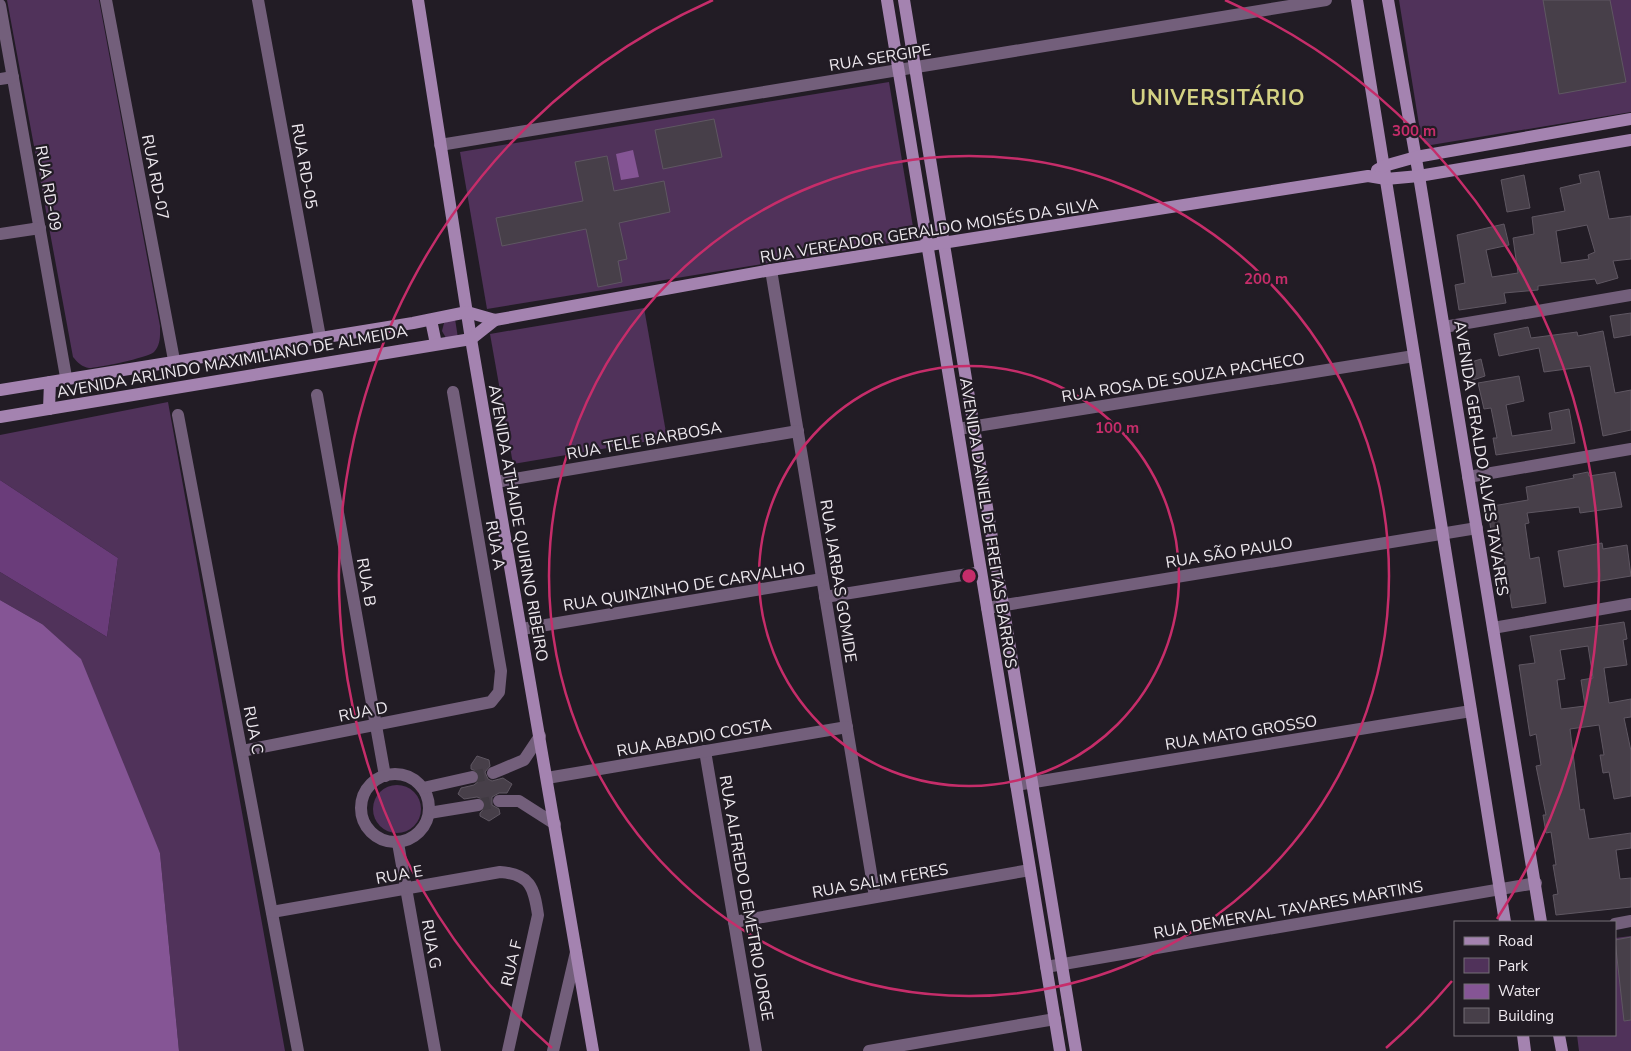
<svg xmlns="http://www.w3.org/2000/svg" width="1631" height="1051" viewBox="0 0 1631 1051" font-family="'Nunito Sans',sans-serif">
  <rect width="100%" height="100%" fill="#221c25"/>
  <g fill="#50325a">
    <path d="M7,0H99L160,326C160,335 161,345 154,352C147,358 98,368 89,368C82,367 77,362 73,357Z"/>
    <polygon points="1399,0 1631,0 1631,112 1431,145 1425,144 1421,137"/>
    <polygon points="889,82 915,239 487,309 460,152"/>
    <polygon points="644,308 667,438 513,464 490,334"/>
    <polygon points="455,319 458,338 446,338 442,331 444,323"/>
    <polygon points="168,402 285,1051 179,1051 160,853 42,624 0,600 0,572 107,637 118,558 0,480 0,435"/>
    <circle cx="397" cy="809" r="24"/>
    <polygon points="1631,936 1631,1051 1579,1051 1577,1035 1615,1035 1615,938"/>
  </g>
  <polygon fill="#6a3c7a" points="0,480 118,558 107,637 0,572"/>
  <g fill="#855595">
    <polygon points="633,150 639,177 621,180 616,154"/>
    <polygon points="0,600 42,624 81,659 160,853 179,1051 0,1051"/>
  </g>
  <g fill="#473f49" stroke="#5f5762" fill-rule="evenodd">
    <polygon points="1543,0 1610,0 1626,82 1559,94"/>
    <polygon points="714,119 722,157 663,169 655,130"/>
    <polygon points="607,156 614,191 664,181 670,212 619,223 627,259 618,261 622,282 598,287 586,229 502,246 496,218 583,201 575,162"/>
    <path d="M1599,171L1609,219L1631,216V259L1613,261L1618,278L1597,284L1595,279L1538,286V290L1504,293L1506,303L1459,310L1455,285L1465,283L1457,235L1504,224L1509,245L1486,250L1492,277L1518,273L1513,238L1534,234L1532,217L1565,211L1560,188L1581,183L1579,175ZM1587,225L1595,252L1588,255L1589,259L1561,263L1556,231Z"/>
    <polygon points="1524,175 1530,208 1507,212 1501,180"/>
    <polygon points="1631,313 1631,335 1614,338 1610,316"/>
    <polygon points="1528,327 1531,338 1577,332 1578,336 1603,331 1615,393 1631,390 1631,430 1603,436 1590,366 1544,372 1539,348 1499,356 1494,334"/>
    <polygon points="1481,359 1485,376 1473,380 1468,363"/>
    <polygon points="1519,376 1524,401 1506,405 1512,436 1552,430 1549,413 1569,409 1575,443 1496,455 1493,438 1497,438 1491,408 1484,409 1478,383"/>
    <polygon points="1588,472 1589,476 1615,472 1622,507 1580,513 1579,507 1527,513 1529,523 1525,524 1530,559 1539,557 1546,603 1512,608 1499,529 1491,530 1487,507 1528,500 1526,487 1574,478 1573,475"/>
    <polygon points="1602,543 1603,549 1627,545 1631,576 1564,587 1558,551"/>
    <path d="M1624,622L1627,639L1623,640L1627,665L1604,668L1609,703L1631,699V717L1624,718L1631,751V796L1614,799L1609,772L1603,773L1600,755H1604L1599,725L1570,729L1580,810L1584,809L1589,839L1631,833V848L1616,850L1620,879L1631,878V907L1556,915L1553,895L1558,894L1553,865H1556L1551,832L1546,833L1543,815H1546L1536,766L1541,765L1536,734L1530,736L1519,665L1535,663L1530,636ZM1588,646L1593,678L1581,680L1585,706L1561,709L1557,680L1565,679L1560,650Z"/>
    <polygon points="477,756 489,760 490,766 485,772 488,779 492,781 503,778 512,784 507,793 499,793 492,797 492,805 499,809 500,814 489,821 480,816 480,813 486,807 484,800 477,797 464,799 458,794 461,788 474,785 480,780 478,772 471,769 471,765"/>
    <polygon points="1631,937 1631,1020 1624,1021 1615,940"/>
  </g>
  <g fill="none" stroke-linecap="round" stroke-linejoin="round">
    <g stroke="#413b43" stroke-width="12" stroke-dasharray="12 6" stroke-linecap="butt">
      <polyline points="472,777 493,773"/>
      <polyline points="478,805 499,801"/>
    </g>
    <g stroke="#735f7b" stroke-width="12">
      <polyline points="106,0 174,360"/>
      <polyline points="258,0 320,337"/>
      <polyline points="0,5 66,377"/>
      <polyline points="0,79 13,77"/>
      <polyline points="440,145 1326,0"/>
      <polyline points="0,234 40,228"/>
      <polyline points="771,270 875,897"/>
      <polyline points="1444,327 1631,295"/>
      <polyline points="317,395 385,776"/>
      <polyline points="178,415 298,1051"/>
      <polyline points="958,429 1414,356"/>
      <polyline points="1468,477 1631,449"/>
      <polyline points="496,482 798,431"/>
      <polyline points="825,597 981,572"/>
      <polyline points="987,608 1477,528"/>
      <polyline points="1493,628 1631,604"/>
      <polyline points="522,629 822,579"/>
      <polyline points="242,751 491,702 499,692 501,671 453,392"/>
      <polyline points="705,751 756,1051"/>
      <polyline points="493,773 524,760 540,736"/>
      <circle cx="395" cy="808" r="34"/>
      <polyline points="547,778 847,727"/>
      <polyline points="1016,785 1471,711"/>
      <polyline points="423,788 472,777"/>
      <polyline points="499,801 519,801 555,824"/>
      <polyline points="429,813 478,805"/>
      <polyline points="398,843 435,1051"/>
      <path d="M272,912L500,872C530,874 534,887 538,915L508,1051"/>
      <polyline points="734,922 1030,870"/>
      <polyline points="1615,924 1631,921"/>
      <polyline points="1046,967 1536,883"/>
      <polyline points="553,1051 576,952"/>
      <polyline points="869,1051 1055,1019"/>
    </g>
    <g stroke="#a483b0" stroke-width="12">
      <polyline points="418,0 471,339 593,1051"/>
      <polyline points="887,0 1060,1051"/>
      <polyline points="904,0 1076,1051"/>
      <polyline points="1357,0 1505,922"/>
      <polyline points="1388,0 1419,176 1541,922"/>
      <polyline points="1377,170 1384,166 1416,157 1631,119"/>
      <polyline points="431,320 436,344"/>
      <polyline points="0,390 413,323 467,312 495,320 771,270 1368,176 1386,179 1419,176 1631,140"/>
      <polyline points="49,409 50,382"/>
      <polyline points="0,417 471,339 495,320"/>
      <polyline points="1523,1035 1525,1051"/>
      <polyline points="1559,1035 1562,1051"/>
    </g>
  </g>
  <g fill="none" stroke="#c62d6a" stroke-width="2.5">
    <circle cx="969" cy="576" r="210"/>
    <circle cx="969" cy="576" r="420"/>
    <path d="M1452 981A630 630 0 0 1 1386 1048M552 1048A630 630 0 0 1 713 0M1225 0A630 630 0 0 1 1497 919"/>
  </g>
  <g text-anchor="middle" stroke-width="4.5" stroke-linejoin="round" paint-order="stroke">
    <g font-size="16" fill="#eee9ef" stroke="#221c25">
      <text transform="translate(880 57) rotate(-9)" y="6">RUA SERGIPE</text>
      <text transform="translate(305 166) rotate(80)" y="6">RUA RD-05</text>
      <text transform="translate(156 177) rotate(79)" y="6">RUA RD-07</text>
      <text transform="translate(49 188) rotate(80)" y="6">RUA RD-09</text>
      <text transform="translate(929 230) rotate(-9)" y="6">RUA VEREADOR GERALDO MOISÉS DA SILVA</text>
      <text transform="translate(232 361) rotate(-10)" y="6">AVENIDA ARLINDO MAXIMILIANO DE ALMEIDA</text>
      <text transform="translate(1183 377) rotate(-9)" y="6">RUA ROSA DE SOUZA PACHECO</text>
      <text transform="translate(644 440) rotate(-10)" y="6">RUA TELE BARBOSA</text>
      <text transform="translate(1482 458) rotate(81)" y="6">AVENIDA GERALDO ALVES TAVARES</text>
      <text transform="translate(519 523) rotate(80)" y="6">AVENIDA ATHAIDE QUIRINO RIBEIRO</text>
      <text transform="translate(989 523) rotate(81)" y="6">AVENIDA DANIEL DE FREITAS BARROS</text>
      <text transform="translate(496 545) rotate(80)" y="6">RUA A</text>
      <text transform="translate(1229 552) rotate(-9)" y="6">RUA SÃO PAULO</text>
      <text transform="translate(839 581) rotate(81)" y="6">RUA JARBAS GOMIDE</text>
      <text transform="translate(367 582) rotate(80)" y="6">RUA B</text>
      <text transform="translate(684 586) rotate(-9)" y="6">RUA QUINZINHO DE CARVALHO</text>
      <text transform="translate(363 711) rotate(-11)" y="6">RUA D</text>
      <text transform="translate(254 730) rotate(79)" y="6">RUA C</text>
      <text transform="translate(1241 732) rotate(-9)" y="6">RUA MATO GROSSO</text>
      <text transform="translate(694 737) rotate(-10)" y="6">RUA ABADIO COSTA</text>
      <text transform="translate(399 874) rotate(-10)" y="6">RUA E</text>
      <text transform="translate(880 880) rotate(-10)" y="6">RUA SALIM FERES</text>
      <text transform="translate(747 898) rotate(80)" y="6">RUA ALFREDO DEMÉTRIO JORGE</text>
      <text transform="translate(1288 909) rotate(-10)" y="6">RUA DEMERVAL TAVARES MARTINS</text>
      <text transform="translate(432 944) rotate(80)" y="6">RUA G</text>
      <text transform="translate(511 963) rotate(-77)" y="6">RUA F</text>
    </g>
    <g font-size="21" font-weight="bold" letter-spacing="1" fill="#d4d283" stroke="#221c25">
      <text x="1218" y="105">UNIVERSITÁRIO</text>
    </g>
  </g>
  <circle cx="969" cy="576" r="8" fill="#c62d6a" stroke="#221c25" stroke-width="2.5"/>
  <g font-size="15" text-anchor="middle" font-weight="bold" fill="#c62d6a" stroke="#221c25" stroke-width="4.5" stroke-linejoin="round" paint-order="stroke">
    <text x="1414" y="136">300 m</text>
    <text x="1266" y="284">200 m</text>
    <text x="1117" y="433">100 m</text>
  </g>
  <rect x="1454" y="921" width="162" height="115" fill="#221c25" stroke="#746e76"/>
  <rect x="1464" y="937" width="25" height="8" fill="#a483b0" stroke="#746e76"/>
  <text x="1498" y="946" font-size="15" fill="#eee9ef">Road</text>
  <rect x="1464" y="958" width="25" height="15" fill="#50325a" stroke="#746e76"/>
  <text x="1498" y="971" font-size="15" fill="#eee9ef">Park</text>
  <rect x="1464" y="984" width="25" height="15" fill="#855595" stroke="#746e76"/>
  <text x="1498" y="996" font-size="15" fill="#eee9ef">Water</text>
  <rect x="1464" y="1008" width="25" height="15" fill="#473f49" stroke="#746e76"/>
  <text x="1498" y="1021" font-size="15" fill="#eee9ef">Building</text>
</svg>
